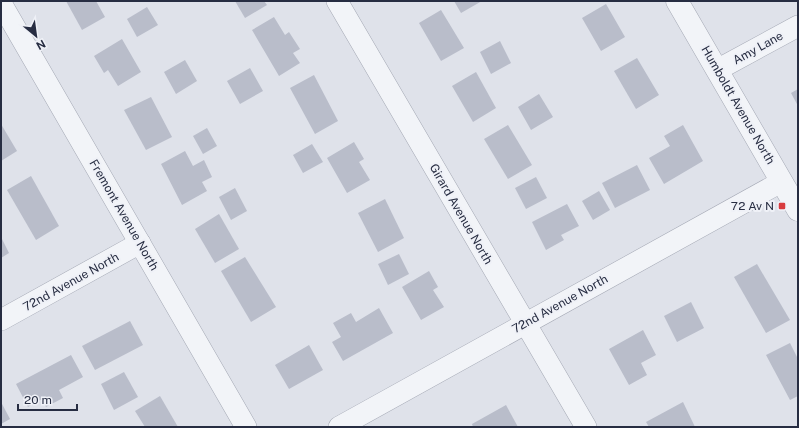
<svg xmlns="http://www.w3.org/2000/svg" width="799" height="428" viewBox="0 0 799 428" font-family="'Public Sans',sans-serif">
  <rect width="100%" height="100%" fill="#dfe2ea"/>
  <g fill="#b9bdca">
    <polygon points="66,1 96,1 105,17 82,30"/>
    <polygon points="235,1 264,1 267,5 245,18"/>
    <polygon points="454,1 482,1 461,13"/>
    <polygon points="606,4 625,37 601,51 582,18"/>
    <polygon points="147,7 158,25 137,37 127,19"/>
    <polygon points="441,10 464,48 441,61 419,23"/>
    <polygon points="274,17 285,35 289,32 300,49 293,53 300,63 279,76 252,30"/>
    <polygon points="122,39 141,72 118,86 108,70 104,73 94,56"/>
    <polygon points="500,41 511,63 491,74 480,52"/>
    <polygon points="637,58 659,95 636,109 614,71"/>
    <polygon points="185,60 197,81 176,94 164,72"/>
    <polygon points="250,68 263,91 240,104 227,81"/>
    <polygon points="476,72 496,108 473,122 452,86"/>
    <polygon points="314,75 338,121 315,134 290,88"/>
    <polygon points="798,89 798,106 791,93"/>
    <polygon points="539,94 553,117 531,130 518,107"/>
    <polygon points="151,97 172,137 146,150 124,110"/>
    <polygon points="1,124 17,151 1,161"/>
    <polygon points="508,125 532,165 508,179 484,139"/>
    <polygon points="683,125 703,161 664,184 649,158 670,146 664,136"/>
    <polygon points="207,128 217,146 203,154 193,136"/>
    <polygon points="354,142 364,159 359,162 370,180 347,193 327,158"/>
    <polygon points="312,144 323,162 303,173 293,155"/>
    <polygon points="185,151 193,166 204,160 212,177 202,182 207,191 182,205 161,164"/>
    <polygon points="637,165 650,190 615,208 602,183"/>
    <polygon points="31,176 59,226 36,240 7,190"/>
    <polygon points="536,177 547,198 526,209 515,188"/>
    <polygon points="235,188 247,211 231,220 219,197"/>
    <polygon points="599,191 610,210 593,220 582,201"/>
    <polygon points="385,199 404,238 378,252 358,213"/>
    <polygon points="567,204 579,226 561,235 564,240 546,250 532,222"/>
    <polygon points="219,214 239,249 215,263 195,229"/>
    <polygon points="1,237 9,253 1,258"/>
    <polygon points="399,254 409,274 388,285 378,264"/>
    <polygon points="245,257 276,307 251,322 221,271"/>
    <polygon points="757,264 790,320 766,333 734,277"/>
    <polygon points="429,271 438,287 433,290 444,307 421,320 402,287"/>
    <polygon points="691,302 704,328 677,342 664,316"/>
    <polygon points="379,308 393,333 343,361 332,342 341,337 333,323 351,313 356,322"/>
    <polygon points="130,321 143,345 95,370 82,346"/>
    <polygon points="643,330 656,355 641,363 647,375 629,385 609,349"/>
    <polygon points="790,343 798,359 798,396 790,400 766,355"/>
    <polygon points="309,345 323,370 289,389 275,365"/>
    <polygon points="71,355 83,377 59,390 63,398 46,407 42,399 28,407 16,384"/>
    <polygon points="124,372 138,397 114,410 101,384"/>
    <polygon points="160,396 178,427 145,427 135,411"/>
    <polygon points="1,402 10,419 1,424"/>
    <polygon points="683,402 695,427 649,427 646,422"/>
    <polygon points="506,405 518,427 473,427 472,424"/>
  </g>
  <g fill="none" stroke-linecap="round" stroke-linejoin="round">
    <g stroke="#a4a8b4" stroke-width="22">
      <g id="minor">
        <polyline points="337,1 586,427"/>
        <polyline points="1,3 246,427"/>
        <polyline points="717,70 798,26"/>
        <polyline points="1,320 140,243"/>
        <polyline points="339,427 781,182"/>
      </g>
    </g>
    <g stroke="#a4a8b4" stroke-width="23">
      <polyline id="tertiary" points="677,1 798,210"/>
    </g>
    <use href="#minor" stroke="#f2f4f8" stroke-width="21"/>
    <use href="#tertiary" stroke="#f2f4f8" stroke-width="22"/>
  </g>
  <rect fill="#d83b3f" stroke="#eff1f7" stroke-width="1.5" x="778" y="202" width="8" height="8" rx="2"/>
  <g text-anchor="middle" stroke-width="4" stroke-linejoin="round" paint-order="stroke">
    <g font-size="12" fill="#272d42" stroke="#eff1f7">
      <text transform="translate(758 48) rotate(-29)" y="4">Amy Lane</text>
      <text transform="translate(738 105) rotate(60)" y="4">Humboldt Avenue North</text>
      <text transform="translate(461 214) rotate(60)" y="4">Girard Avenue North</text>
      <text transform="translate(124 215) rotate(60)" y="4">Fremont Avenue North</text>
      <text transform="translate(71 282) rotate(-29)" y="4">72nd Avenue North</text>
      <text transform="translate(560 304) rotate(-29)" y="4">72nd Avenue North</text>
    </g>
    <g font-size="12" fill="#272d42" stroke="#eff1f7" text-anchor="end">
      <text x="774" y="210">72 Av N</text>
    </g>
  </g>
  <rect width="799" height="428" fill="none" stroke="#272d42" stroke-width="4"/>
  <g transform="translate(36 36) rotate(151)" stroke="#eff1f7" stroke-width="3" paint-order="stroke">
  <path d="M0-3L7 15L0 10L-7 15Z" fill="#272d42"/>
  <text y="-6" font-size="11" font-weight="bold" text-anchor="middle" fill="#272d42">N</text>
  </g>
  <path d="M18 404v6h59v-6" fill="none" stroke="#272d42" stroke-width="2"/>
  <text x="24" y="404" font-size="12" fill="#272d42" stroke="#eff1f7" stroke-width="3" paint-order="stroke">20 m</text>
</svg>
